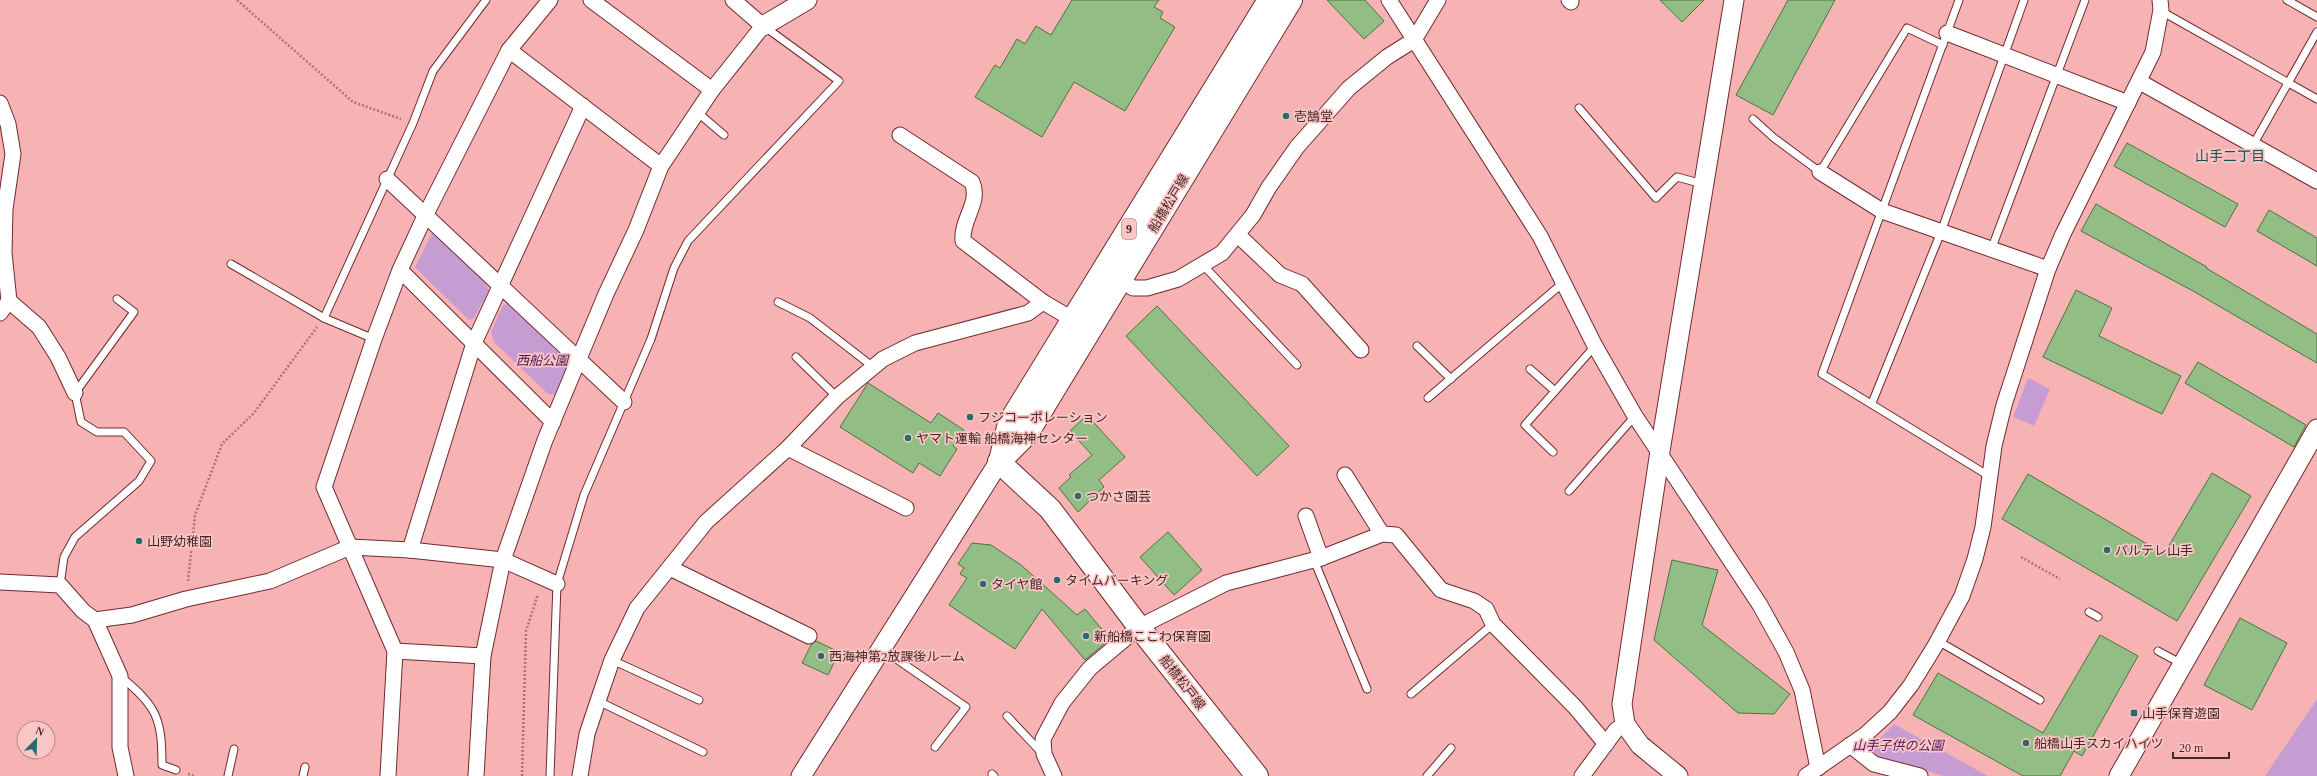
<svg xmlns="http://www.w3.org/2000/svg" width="2317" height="776" viewBox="0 0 2317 776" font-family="'Times New Roman','Noto Sans JP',serif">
  <rect width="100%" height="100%" fill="#f7b3b4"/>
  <g fill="#c69dd2">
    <polygon points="432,233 484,280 489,291 474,318 469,320 415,267"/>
    <polygon points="509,304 566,355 569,364 556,395 548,394 494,342 491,332 503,305"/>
    <polygon points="2028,378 2050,389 2034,426 2013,417"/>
    <polygon points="2317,699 2317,776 2265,776"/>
    <polygon points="1894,724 1988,776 1944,776 1876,756 1872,746"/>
  </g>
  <g fill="#92be85" stroke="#49763c">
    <polygon points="1072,0 1159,0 1154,7 1163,12 1160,18 1175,27 1125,111 1074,82 1042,137 975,97 995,65 1000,68 1017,39 1025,44 1036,26 1051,35"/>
    <polygon points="1327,0 1365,0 1384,21 1364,39"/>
    <polygon points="1660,0 1704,0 1682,22"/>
    <polygon points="1788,0 1835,0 1773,115 1736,95"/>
    <polygon points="2127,143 2238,204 2225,227 2114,166"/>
    <polygon points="2096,204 2191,258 2207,267 2206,268 2317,334 2317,363 2193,291 2081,231"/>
    <polygon points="2269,210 2317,238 2317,266 2257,231"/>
    <polygon points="2076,290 2112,308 2099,336 2181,376 2162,414 2043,357"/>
    <polygon points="1157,306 1289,446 1257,476 1126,336"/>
    <polygon points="2198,362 2306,425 2294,447 2185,383"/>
    <polygon points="868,383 931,423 938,413 964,430 953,446 957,449 940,476 919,463 913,473 840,427"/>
    <polygon points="1087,415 1125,457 1099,480 1104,487 1078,512 1059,488 1071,477 1069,475 1092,455 1070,431"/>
    <polygon points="2212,473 2251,496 2177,621 2002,519 2028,474 2164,554"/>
    <polygon points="1168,532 1202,570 1174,595 1140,557"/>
    <polygon points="972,543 991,545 1021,565 1077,615 1085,609 1110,639 1085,660 1042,609 1015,649 949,605 967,578 960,574 964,568 958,564"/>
    <polygon points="1672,560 1718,570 1702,625 1790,694 1774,714 1738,713 1654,640"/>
    <polygon points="2240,618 2287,643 2252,710 2204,685"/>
    <polygon points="2100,635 2138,656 2082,756 2074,751 2060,776 2023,776 1913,715 1938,673 2043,733"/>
    <polygon points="816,641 839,652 828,675 802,663 811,645"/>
  </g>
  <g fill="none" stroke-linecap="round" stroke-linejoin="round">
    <g stroke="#702a2f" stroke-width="9">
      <g id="service">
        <polyline points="1959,0 1822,374 1989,476"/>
        <polyline points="2287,0 2317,17"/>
        <polyline points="2161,11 2317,99"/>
        <polyline points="1579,108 1656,198 1677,177 1703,184"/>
        <polyline points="697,112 724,135"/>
        <polyline points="1753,119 1774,138 1820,172 1907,28 1943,45"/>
        <polyline points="2253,145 2317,32"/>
        <polyline points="1991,250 2085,0"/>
        <polyline points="231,264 324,318"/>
        <polyline points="1203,265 1297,365"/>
        <polyline points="778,302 810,318 872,366"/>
        <polyline points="374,339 324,318 413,123 433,71 486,0"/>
        <polyline points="1417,346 1451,379"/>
        <polyline points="796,357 837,397"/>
        <polyline points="1530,369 1555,391"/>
        <polyline points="1428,398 1564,282"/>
        <polyline points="1872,403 1941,232 2024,0"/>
        <polyline points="1553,452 1525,425 1595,346"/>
        <polyline points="1569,491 1635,416"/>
        <polyline points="1314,560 1367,689"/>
        <polyline points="60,585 64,557 75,537 139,481 151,461 124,432 97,432 81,422 75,393 134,312 117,299"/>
        <polyline points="2089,612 2098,617"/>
        <polyline points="1938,641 2040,700"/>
        <polyline points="882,649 966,707 935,747"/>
        <polyline points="2158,651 2182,664"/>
        <polyline points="612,660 699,700"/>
        <path d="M121,677C157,706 162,719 162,765L176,770"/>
        <polyline points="1411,694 1493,624"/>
        <polyline points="598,701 703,752"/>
        <polyline points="1007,716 1041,752"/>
        <polyline points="992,774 994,776"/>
        <polyline points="228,776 234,749"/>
        <polyline points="303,776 305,767"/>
        <polyline points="550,776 557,584 584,495 651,339 674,268 688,241 839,81 765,27"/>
        <polyline points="1427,776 1451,748"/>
      </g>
    </g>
    <g stroke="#702a2f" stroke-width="17">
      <g id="minor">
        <polyline points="591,0 712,90"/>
        <polyline points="1389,0 1540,236 1595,346 1635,416 1760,605 1786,652 1802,690 1818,768"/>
        <polyline points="1569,0 1571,2"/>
        <polyline points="1947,33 2128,103"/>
        <polyline points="509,50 661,166"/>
        <polyline points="2140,82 2317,181"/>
        <polyline points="0,103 8,124 13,154 5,209 4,253 9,301 39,327 58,357 75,393"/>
        <path d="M900,135L972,182C981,203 961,219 963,241L1043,302L1072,319"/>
        <polyline points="1820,172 1882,211 2048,269"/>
        <polyline points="387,179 624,402"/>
        <polyline points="1238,235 1280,275 1302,284 1361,350"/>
        <polyline points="400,270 553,422"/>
        <polyline points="1121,280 1133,288 1147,288 1178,279 1222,253 1253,215 1269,187 1297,147 1349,88 1387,57 1414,40 1438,0"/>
        <polyline points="0,313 9,301"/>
        <polyline points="788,448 906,508"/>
        <polyline points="1345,475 1382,534"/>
        <polyline points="1306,516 1321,558"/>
        <polyline points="410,550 474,343 583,106"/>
        <polyline points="670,568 809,636"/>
        <polyline points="0,582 60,585 83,611 95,620 120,676 120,747 126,776"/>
        <polyline points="95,620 132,615 186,599 270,581 350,547 410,550 503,560 557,584"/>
        <polyline points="395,651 483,656"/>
        <polyline points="1850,745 1874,764 1920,776"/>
        <polyline points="388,776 395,651 324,487 374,339 400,270 425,216 509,50 550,0"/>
        <polyline points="476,776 483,656 503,560 545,440 606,294 636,230 661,166 712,90 763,26 733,0"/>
        <polyline points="580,776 587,734 598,701 612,660 637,608 706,522 788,448 837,397 883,359 915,343 1028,313 1043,302"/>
        <polyline points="1054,776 1044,754 1043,739 1062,703 1090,668 1139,627 1226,583 1321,558 1382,534 1396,535 1441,590 1474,601 1486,609 1493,624 1575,707 1606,744"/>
        <polyline points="1582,776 1616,730 1625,724"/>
        <polyline points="1806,776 1865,735 1890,712 1911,685 1935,646 1962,596 1975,559 1983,527 1994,446 2004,405 2048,269 2063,234 2153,52 2161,10 2160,0"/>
      </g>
    </g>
    <g stroke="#702a2f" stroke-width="21">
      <g id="tertiary">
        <polyline points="763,26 807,0"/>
        <polyline points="801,776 999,462"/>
        <polyline points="1678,776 1640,745 1625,724 1622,704 1660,451 1734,0"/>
        <polyline points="2119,776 2317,429"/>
      </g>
    </g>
    <g stroke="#702a2f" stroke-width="24">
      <g id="primary">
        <polyline points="1000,461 1009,423 1269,0"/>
        <polyline points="999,462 1027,434 1291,0"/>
        <polyline points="999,462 1050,509 1139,627 1257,776"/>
      </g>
    </g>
    <g stroke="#aa7576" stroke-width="2.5" stroke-dasharray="2 2" stroke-linecap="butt">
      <polyline points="237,0 353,102 401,119"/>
      <polyline points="2021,557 2060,579"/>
      <polyline points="188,581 195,515 222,444 254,413 317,327"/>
      <polyline points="188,774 195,776"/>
      <polyline points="522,776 526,631 538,594"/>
    </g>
    <use href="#service" stroke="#fff" stroke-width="7"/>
    <use href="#minor" stroke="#fff" stroke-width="15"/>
    <use href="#tertiary" stroke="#fff" stroke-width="19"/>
    <use href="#primary" stroke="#fff" stroke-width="22"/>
  </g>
  <g fill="#216d70" stroke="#fac6c5" stroke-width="1.5">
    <circle cx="1286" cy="116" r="4"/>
    <circle cx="970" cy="417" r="4"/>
    <circle cx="908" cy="438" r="4"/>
    <circle cx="1078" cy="496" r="4"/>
    <circle cx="139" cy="541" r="4"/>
    <circle cx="2107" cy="550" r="4"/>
    <circle cx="1057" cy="580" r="4"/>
    <circle cx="983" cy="584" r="4"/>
    <circle cx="1086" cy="636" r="4"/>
    <circle cx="821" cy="656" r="4"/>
    <rect x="2130" y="709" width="8" height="8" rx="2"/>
    <circle cx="2026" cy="743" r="4"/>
  </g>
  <g text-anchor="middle" stroke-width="3.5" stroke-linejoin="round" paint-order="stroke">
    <rect fill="#fac6c5" stroke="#7d5757" stroke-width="1" x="1122" y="219" width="14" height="20" rx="3"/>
    <g font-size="12" font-weight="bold" fill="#482728">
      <text x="1129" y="233">9</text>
    </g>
    <g font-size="13" fill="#482728" stroke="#fac6c5" text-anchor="start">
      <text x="1294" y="121">壱鵠堂</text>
      <text x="978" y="422">フジコーポレーション</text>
      <text x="916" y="443">ヤマト運輸 船橋海神センター</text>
      <text x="1086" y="501">つかさ園芸</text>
      <text x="147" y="546">山野幼稚園</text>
      <text x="2115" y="555">パルテレ山手</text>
      <text x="1065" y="585">タイムバーキング</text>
      <text x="991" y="589">タイヤ館</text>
      <text x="1094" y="641">新船橋ここわ保育園</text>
      <text x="829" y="661">西海神第2放課後ルーム</text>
      <text x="2142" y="718">山手保育遊園</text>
      <text x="2034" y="748">船橋山手スカイハイツ</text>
    </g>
    <g font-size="13" fill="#482728" stroke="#fac6c5">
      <text transform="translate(1168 203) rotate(-59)" y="5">船橋松戸線</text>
      <text transform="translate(1183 682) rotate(52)" y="5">船橋松戸線</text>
    </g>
    <g font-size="13" font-style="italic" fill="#4c165a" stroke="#fac6c5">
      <text x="542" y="365">西船公園</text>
      <text x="1898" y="750">山手子供の公園</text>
    </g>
    <g font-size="14" fill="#135053" stroke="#fac6c5">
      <text x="2230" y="161">山手二丁目</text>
    </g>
  </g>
  <g transform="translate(36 740) rotate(23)"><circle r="19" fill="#fac6c5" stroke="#b38686"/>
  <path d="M0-3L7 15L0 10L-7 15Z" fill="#216d70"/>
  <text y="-6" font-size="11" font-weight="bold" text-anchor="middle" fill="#482728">N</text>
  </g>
  <path d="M2173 752v6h56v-6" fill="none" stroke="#482728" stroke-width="2"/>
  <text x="2179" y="752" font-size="12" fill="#482728" stroke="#fac6c5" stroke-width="3" paint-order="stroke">20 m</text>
</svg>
